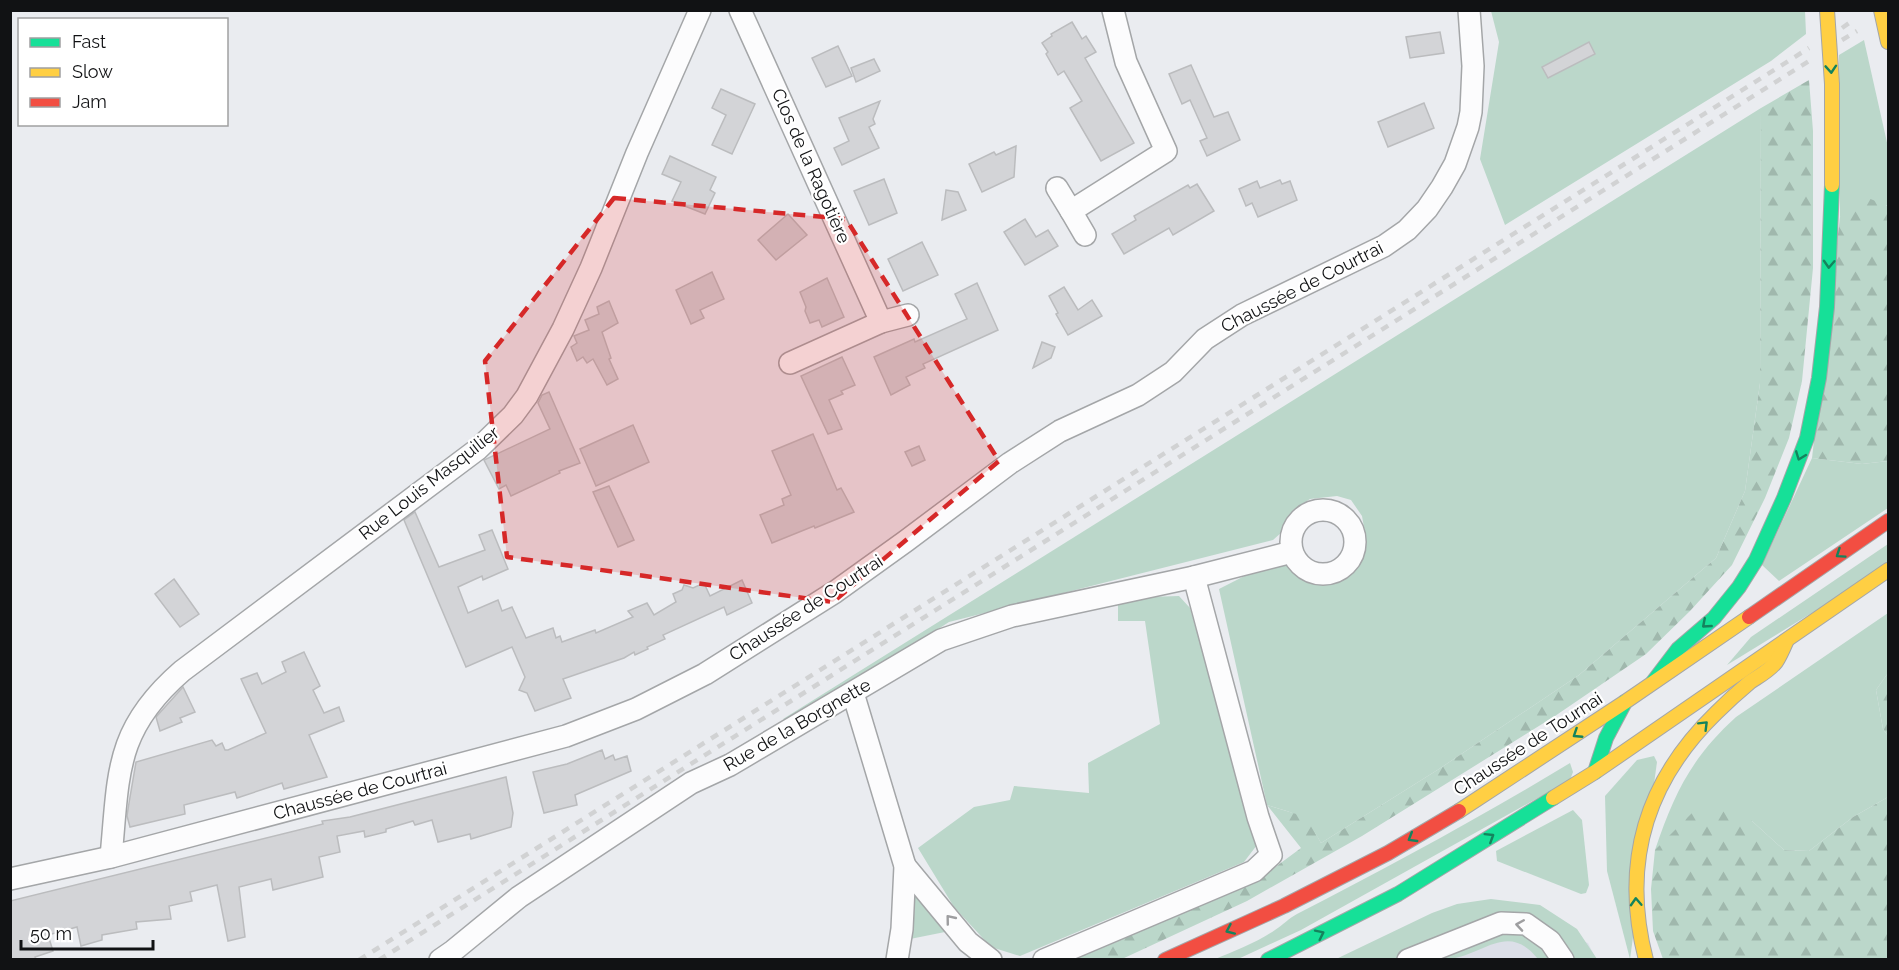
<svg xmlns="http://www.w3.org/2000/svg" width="1899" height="970" viewBox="0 0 1899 970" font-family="Raleway,sans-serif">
  <defs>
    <pattern id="forest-firs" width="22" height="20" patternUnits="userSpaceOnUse" patternTransform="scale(1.5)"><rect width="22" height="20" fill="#bbd7ca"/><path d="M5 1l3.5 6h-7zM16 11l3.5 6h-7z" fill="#a0b8ad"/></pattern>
  </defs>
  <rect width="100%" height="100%" fill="#eaecf0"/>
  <polygon fill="#dcdfe8" points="1549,931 1588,943 1596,959 1412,960"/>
  <g fill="#bbd7ca">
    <polygon points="1491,11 1805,11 1806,34 1771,61 1505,225 1480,159 1499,42"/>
    <polygon points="1864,40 1888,147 1888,206 1887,205 1840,217 1839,55"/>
    <path d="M1761,108L1760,383L1745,491L1716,558L1579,675L1439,769L1321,843C1305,813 1299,815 1267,805L1219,589L1270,563L1292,567L1307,576L1327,581L1353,573L1365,533L1362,516L1351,500L1337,496L1310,499L1293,510L1282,532L1273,540L949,622L800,718L783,719Z"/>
    <polygon points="1812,458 1862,464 1888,461 1888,508 1779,581 1762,565"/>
    <polygon points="1888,544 1888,566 1727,665 1751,637"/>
    <polygon points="1179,596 1190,608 1257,845 1244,862 1020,956 991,947 954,907 918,848 974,807 1010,800 1014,786 1089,793 1088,763 1160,724 1145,621 1118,621 1118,604 1147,597"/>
    <path d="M1888,613V673L1876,690L1883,729L1888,736V797L1853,817L1809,851L1784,850L1752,821L1655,850C1674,794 1691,758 1736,717Z"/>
    <polygon points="1654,756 1657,762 1630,959 1607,871 1605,796 1637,760"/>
    <path d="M1570,763L1573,772L1570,780L1301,930L1238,959L1213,960C1234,951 1256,943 1275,930C1283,925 1289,918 1297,914C1390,866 1481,817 1570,763Z"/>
    <polygon points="1573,810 1582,820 1589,885 1586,893 1581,894 1497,861 1496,851"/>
    <polygon points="913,893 916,894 945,932 910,939"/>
    <polygon points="1491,899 1540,905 1577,929 1597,959 1570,959 1537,924 1399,959 1334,960 1432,913 1457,904"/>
    <path d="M1499,929C1530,931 1536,939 1557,959H1538C1508,921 1484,955 1449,959C1440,961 1430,959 1421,960Z"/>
  </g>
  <g fill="url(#forest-firs)">
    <polygon points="1809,80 1813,131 1813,268 1802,381 1789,438 1765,498 1732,565 1690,611 1646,654 1555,716 1362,836 1247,901 1122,959 1068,960 1266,874 1301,848 1267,805 1303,816 1311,825 1321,843 1439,769 1579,675 1716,558 1745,491 1760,383 1761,108"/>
    <polygon points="1863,196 1888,206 1888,461 1862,464 1812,458 1840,217"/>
    <polygon points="1888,673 1888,736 1883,729 1876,690"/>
    <polygon points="1888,797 1888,959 1663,959 1653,931 1651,889 1655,850 1696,809 1730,805 1752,821 1784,850 1809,851 1853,817"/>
  </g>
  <g fill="#d3d4d7" stroke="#bbbcbe" stroke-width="1.5">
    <polygon points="1072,22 1082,39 1086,36 1096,52 1085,58 1134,143 1101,161 1070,108 1082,101 1064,71 1058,75 1046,54 1048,52 1042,43 1052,36 1051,34"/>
    <polygon points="1440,32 1444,53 1410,58 1406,37"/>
    <polygon points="1589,42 1595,54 1548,78 1542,67"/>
    <polygon points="838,46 852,76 826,87 812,58"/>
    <polygon points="874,59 880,71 856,82 851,68"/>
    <polygon points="1191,65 1214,117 1228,112 1240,140 1207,156 1200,141 1207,138 1190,100 1182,104 1169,74"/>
    <polygon points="721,89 755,104 732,154 712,145 726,115 712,108"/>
    <polygon points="880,101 873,119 875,124 869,127 879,148 842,165 834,148 849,141 839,118"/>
    <polygon points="1424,103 1434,128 1388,147 1378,122"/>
    <polygon points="1016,146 1014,177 982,192 969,164 994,152 996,155"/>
    <polygon points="670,156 716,177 710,190 715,193 705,214 672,201 681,182 662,174"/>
    <polygon points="884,179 897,213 869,225 854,191"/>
    <polygon points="1280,180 1282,184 1290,181 1297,200 1258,217 1252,203 1246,206 1239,189 1257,181 1260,188"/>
    <polygon points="1197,184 1214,211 1173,235 1169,228 1124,254 1112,234 1136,220 1134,216 1188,185 1190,188"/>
    <polygon points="946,190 958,192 966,210 942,220"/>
    <polygon points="788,214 807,235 776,260 758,240"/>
    <polygon points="1025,219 1036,237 1048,230 1058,246 1025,265 1004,232"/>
    <polygon points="922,242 938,275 903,291 888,259"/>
    <polygon points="712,272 724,299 700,310 704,318 691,324 676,290"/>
    <polygon points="827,278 844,317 822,327 819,320 810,323 805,311 806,307 800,292"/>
    <polygon points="977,283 998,330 923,364 925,368 906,377 910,385 891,395 874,357 914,339 915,342 967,319 955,294"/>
    <polygon points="1064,287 1078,310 1092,300 1102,316 1068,335 1056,314 1058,313 1049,296"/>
    <polygon points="609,301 618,323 602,332 611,358 609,359 618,379 607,385 593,359 587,363 583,357 577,361 571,347 577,343 574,336 589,330 585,320 599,314 597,307"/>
    <polygon points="1042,342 1055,347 1051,358 1033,368"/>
    <polygon points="842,357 855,385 841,391 843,394 829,400 842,429 828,434 801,376"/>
    <polygon points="549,392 580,463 559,471 560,473 511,496 506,485 499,489 484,460 550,429 538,403 542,395"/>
    <polygon points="633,425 649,462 596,486 580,449"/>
    <polygon points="813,434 837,490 841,488 854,512 815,528 814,526 772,543 760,515 784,505 782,499 791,495 772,451"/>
    <polygon points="919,446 925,460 912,466 905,452"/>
    <polygon points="609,486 634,540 618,547 593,492"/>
    <polygon points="415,512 439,567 485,550 479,535 492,530 508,569 483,580 482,576 458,587 468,613 498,600 502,611 512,607 526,638 553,628 556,638 560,636 562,642 595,630 596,633 633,617 628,611 647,603 654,615 676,602 673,594 682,590 684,585 693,588 704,583 710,596 742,580 752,603 727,615 724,607 663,635 665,639 647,647 648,649 635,655 634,652 624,658 563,679 571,698 535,711 527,693 519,690 525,677 512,647 466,667 404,520"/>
    <polygon points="174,579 199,614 180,627 155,594"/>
    <polygon points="304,652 320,686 313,690 324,713 339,707 344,721 309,735 327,777 284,789 282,783 237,798 235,792 184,805 185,814 130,827 127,816 129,803 136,762 212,740 216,746 222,743 225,750 228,750 266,733 241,679 257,673 262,684 286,672 282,662"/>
    <polygon points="183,687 195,712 180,718 182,722 160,731 156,717"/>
    <polygon points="602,750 605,759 613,755 615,760 627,756 631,771 575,795 577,805 544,813 533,772 567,764"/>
    <polygon points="506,777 513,813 511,827 471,839 470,834 438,842 432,820 415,825 413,821 386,829 386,832 365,837 364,831 337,836 340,852 319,857 323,877 273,890 271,879 239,887 245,937 228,941 217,885 190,892 192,901 169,906 171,919 136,922 137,929 102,935 102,940 81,946 77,927 48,935 53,951 35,957 36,960 10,960 10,901 323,824 322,821 350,817"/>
  </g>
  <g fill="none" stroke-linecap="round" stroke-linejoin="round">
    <g stroke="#a4a6a8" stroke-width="24">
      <g id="street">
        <polyline points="740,10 881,322"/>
        <polyline points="1057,188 1071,211"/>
        <polyline points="1085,235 1071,211 1166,151 1126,62 1113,10"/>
        <polyline points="790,363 881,322 908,315"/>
        <circle cx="1323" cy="542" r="32"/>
        <polyline points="853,693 905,866 902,929 897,960"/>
        <path d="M111,857C119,774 114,730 182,671L478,449L513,415L527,396L563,329L591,268L637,153L700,10"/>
        <polyline points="905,866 968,942 991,960"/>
        <polyline points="10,879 111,857 566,736 636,709 705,674 835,592 906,541 1010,463 1060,431 1138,395 1173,372 1205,339 1242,315 1384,246 1407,230 1427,209 1442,187 1455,164 1468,127 1471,112 1473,66 1469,10"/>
        <polyline points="440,960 453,951 519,897 691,783 730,765 941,640 1012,616 1194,577 1292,552"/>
        <polyline points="1044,960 1254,871 1271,855 1258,817 1194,577"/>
        <polyline points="1408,960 1501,923 1526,924 1550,941 1563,960"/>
      </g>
    </g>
    <g stroke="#a4a6a8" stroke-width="16">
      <g id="fast">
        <polyline points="1653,682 1678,649 1714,618 1739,587 1756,560 1784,498 1807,438 1819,378 1827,307 1832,185"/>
        <polyline points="1595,772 1606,738 1625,702"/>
        <polyline points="1268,960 1398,894 1553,798"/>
      </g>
    </g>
    <g stroke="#a4a6a8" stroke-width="16">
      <g id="slow">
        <polyline points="1827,10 1832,84 1832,185"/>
        <polyline points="1881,10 1888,42"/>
        <polyline points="1553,798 1595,772 1888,570"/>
        <polyline points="1459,811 1625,702 1749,617"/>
        <path d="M1646,960C1621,864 1645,782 1716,713C1727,702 1738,692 1750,682C1759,676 1769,671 1776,662C1780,656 1783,649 1786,642"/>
      </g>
    </g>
    <g stroke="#a4a6a8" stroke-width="16">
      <g id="jam">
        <polyline points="1749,617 1888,521"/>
        <polyline points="1165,960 1284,906 1388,853 1459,811"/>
      </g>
    </g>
    <use href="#street" stroke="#fcfcfd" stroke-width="21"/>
    <use href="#fast" stroke="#16e098" stroke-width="14"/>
    <use href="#slow" stroke="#ffcf43" stroke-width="14"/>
    <use href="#jam" stroke="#f24e42" stroke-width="14"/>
    <g stroke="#d1d2d3" stroke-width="4.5" stroke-dasharray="8 8" stroke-linecap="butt">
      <polyline points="1842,28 1855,19"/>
      <polyline points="1842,40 1857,31"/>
      <polyline points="359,960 1809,48"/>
      <polyline points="379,960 1809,61"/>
    </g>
  </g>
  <defs><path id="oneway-chevron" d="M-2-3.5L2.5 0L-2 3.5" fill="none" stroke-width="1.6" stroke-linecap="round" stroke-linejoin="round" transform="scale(1.5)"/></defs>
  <g stroke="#14835d">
    <use href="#oneway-chevron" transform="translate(1831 69) rotate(86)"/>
    <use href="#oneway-chevron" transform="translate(1829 264) rotate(93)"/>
    <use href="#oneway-chevron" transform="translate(1800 456) rotate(111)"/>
    <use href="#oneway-chevron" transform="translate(1840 554) rotate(146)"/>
    <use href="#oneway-chevron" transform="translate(1706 624) rotate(139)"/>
    <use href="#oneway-chevron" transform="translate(1704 725) rotate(-45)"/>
    <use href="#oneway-chevron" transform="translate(1577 734) rotate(147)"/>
    <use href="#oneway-chevron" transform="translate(1490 837) rotate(-32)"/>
    <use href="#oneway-chevron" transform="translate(1412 838) rotate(149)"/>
    <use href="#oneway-chevron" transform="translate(1636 902) rotate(-93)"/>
    <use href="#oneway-chevron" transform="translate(1230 930) rotate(156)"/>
    <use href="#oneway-chevron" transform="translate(1320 934) rotate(-26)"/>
  </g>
  <g stroke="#9e9ea0">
    <use href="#oneway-chevron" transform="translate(950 919) rotate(-129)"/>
    <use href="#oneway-chevron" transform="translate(1520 925) rotate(-171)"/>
  </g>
  <path fill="#d62828" fill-opacity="0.2" stroke="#d62828" stroke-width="4.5" stroke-dasharray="12 8" stroke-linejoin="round" d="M614,198L846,219L999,461L833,602L507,557L485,361Z"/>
  <g text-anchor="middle" stroke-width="4.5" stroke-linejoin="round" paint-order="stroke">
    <g font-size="18" fill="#111214" stroke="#fff">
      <text transform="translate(811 166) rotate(66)" y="6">Clos de la Ragotière</text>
      <text transform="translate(1302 287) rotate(-27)" y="6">Chaussée de Courtrai</text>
      <text transform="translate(429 483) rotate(-38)" y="6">Rue Louis Masquilier</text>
      <text transform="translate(806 608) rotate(-33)" y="6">Chaussée de Courtrai</text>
      <text transform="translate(797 725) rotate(-30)" y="6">Rue de la Borgnette</text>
      <text transform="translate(1528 744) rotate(-33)" y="6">Chaussée de Tournai</text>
      <text transform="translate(360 791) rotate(-15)" y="6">Chaussée de Courtrai</text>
    </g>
  </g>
  <rect width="1899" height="970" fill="none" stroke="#111214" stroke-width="24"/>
  <rect x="18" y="18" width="210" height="108" fill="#ffffff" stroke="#a0a0a1" stroke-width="1.5"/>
  <rect x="30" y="38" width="30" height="9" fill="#16e098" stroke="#a0a0a1" stroke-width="1.5"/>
  <text x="72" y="48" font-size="18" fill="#111214">Fast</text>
  <rect x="30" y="68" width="30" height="9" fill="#ffcf43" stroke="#a0a0a1" stroke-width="1.5"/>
  <text x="72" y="78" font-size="18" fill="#111214">Slow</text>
  <rect x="30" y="98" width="30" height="9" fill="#f24e42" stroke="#a0a0a1" stroke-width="1.5"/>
  <text x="72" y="108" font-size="18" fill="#111214">Jam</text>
  <path d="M21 940v9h132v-9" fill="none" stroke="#111214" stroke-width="3"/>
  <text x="30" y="940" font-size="18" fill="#111214" stroke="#ffffff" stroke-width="4.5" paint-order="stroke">50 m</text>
</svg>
